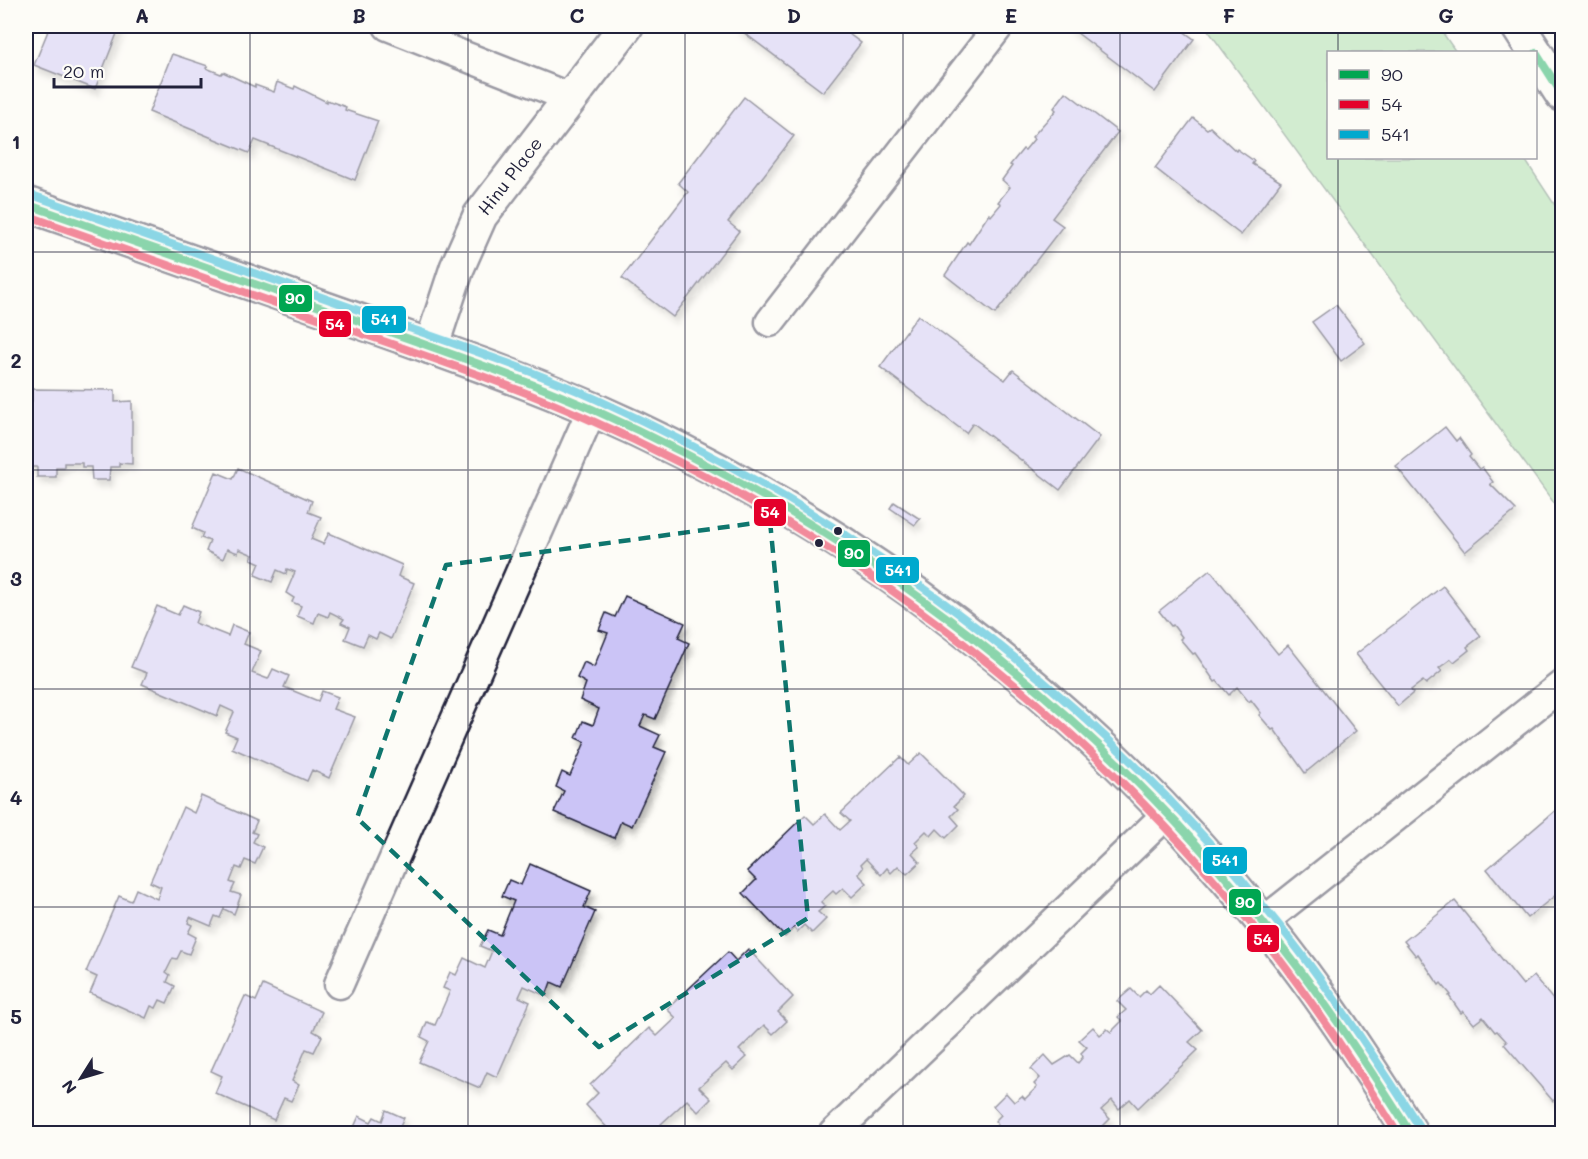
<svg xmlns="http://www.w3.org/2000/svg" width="1588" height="1159" viewBox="0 0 1588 1159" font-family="Mali,sans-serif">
  <defs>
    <filter id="shadow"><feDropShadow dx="3.5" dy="6" stdDeviation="3" flood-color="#0004"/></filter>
  </defs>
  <rect width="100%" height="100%" fill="#fdfcf7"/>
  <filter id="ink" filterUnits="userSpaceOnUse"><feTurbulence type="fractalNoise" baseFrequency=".0167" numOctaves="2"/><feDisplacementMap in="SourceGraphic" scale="12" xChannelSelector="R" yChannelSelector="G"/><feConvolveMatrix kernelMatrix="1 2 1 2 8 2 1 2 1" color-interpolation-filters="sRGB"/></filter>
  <g filter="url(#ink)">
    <polygon fill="#9edaa1" stroke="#607e6e" stroke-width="1.5" points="1205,26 1438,26 1456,52 1328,52 1328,158 1524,158 1562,216 1562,514"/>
    <g fill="#cbc4f6" stroke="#22223b" stroke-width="1.5" filter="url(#shadow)">
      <polygon points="50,26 120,26 95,89 34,65"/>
      <polygon points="735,26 838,26 861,43 823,92"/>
      <polygon points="1068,26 1176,26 1194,39 1155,92"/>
      <polygon points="172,54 208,66 206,68 221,74 223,72 255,87 255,85 274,92 277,82 294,89 295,86 327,102 327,100 346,107 345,110 378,121 355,180 255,140 249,153 149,112"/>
      <polygon points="1066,92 1118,132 1052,218 1063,226 995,314 945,275 967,242 969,244 989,214 991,216 1001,204 998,202 1010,187 1002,180 1012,166 1010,165 1023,149 1025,150 1034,139 1032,137 1056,110 1054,108"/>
      <polygon points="744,97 794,136 728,222 739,231 673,317 622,278 688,192 678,183"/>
      <polygon points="1193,118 1207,129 1210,127 1236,151 1237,149 1254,161 1252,164 1281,182 1241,235 1155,168"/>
      <polygon points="1336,305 1365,343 1341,361 1312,322"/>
      <polygon points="918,315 1005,380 1013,370 1100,437 1060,490 973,423 966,433 880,367"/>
      <polygon points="32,389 115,390 115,402 132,401 132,464 119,463 119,467 110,467 109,480 92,480 91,467 82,467 82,463 64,463 64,467 56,467 56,477 37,477 37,467 28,467 26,463 26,402 32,401"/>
      <polygon points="1445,427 1456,441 1459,438 1471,455 1469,457 1479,469 1482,467 1493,482 1490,484 1516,510 1465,552 1396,466"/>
      <polygon points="238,468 312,501 308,512 321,517 311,539 323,544 329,533 402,565 398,576 414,583 391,639 379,633 376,639 368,635 363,646 345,639 350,627 341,623 344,619 330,612 328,617 318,613 314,623 297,616 301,606 292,602 294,598 286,593 295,572 287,569 286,574 277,570 272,582 255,575 260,563 251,559 253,555 239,549 238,553 227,549 223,559 206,551 210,541 201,538 203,533 192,528 216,472 233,479"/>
      <polygon points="894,502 920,519 915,525 890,508"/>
      <polygon points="1210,570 1278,654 1288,645 1356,731 1305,773 1274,729 1272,730 1259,715 1261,713 1251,700 1249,702 1237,687 1229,695 1217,681 1215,682 1195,653 1193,654 1180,639 1182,637 1173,625 1171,626 1159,611"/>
      <polygon points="1443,586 1481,636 1467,647 1469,650 1454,662 1451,659 1439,668 1442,671 1426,684 1423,681 1411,690 1413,693 1398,706 1356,654"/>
      <polygon points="625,596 685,623 678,638 689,643 655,719 645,715 640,726 660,735 654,747 666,752 632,826 621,821 614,838 554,812 564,791 556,787 562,772 570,776 585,742 576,738 583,721 593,725 599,709 580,700 586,683 577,678 584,662 594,667 608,633 599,630 606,613 615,617"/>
      <polygon points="183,605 199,612 195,623 228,636 232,625 249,632 244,644 261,651 252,673 268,679 273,669 289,676 284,687 318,701 322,691 338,697 333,709 355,717 329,778 312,770 307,781 232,748 237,737 225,732 234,712 221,706 217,716 142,684 147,673 131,667 157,606 178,615"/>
      <polygon points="921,753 964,796 954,806 958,809 951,816 959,825 946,838 937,829 931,836 926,831 915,842 919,847 912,853 920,862 907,874 898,866 891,873 887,868 881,875 866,859 861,864 863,868 858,874 867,883 852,897 843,888 836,894 833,891 821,902 825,906 818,912 826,919 812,933 804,925 797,932 794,928 785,937 743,893 756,880 747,871 805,815 814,824 825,814 840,830 850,821 841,813 900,757 908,765"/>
      <polygon points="201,796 257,821 252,832 257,834 253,842 263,847 255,864 245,860 241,869 236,867 230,882 235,884 231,892 241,895 234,914 224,909 220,918 215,916 211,926 190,917 188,923 192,925 188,933 196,937 189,954 181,951 177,959 173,958 166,972 170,975 167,982 175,986 167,1003 160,1000 156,1008 151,1006 146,1018 90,993 97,977 86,972 119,896 131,901 136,889 157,899 161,887 150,882 183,807 194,813"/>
      <polygon points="1562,805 1562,890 1527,918 1487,869"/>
      <polygon points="530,864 591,891 584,907 595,912 562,987 551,982 546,996 524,986 519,997 530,1002 497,1077 487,1072 480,1088 419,1062 429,1041 421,1037 427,1022 435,1025 450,991 443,988 450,972 456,975 464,958 485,968 492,951 480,946 488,930 500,935 514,901 502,896 509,880 521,885"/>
      <polygon points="1455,901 1523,985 1534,976 1562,1011 1562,1093 1553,1101 1504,1044 1507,1042 1497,1031 1495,1032 1483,1017 1474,1024 1463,1011 1461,1013 1449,996 1451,995 1441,983 1439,985 1418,954 1416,956 1404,941"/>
      <polygon points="748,949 793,997 778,1012 787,1021 773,1034 764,1025 739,1050 747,1057 733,1070 726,1063 699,1087 711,1099 698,1112 687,1100 661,1124 670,1134 613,1134 586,1105 598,1093 590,1085 649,1028 657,1036 676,1018 667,1009 728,952 736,961"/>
      <polygon points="263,985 322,1012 313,1031 322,1036 314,1052 306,1049 292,1081 299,1085 291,1101 284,1098 274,1120 215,1093 222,1076 211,1071 245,996 256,1001"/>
      <polygon points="1159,985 1202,1030 1189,1042 1198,1050 1138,1108 1130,1099 1119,1109 1112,1100 1101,1110 1110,1119 1095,1134 988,1133 998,1124 995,1121 1001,1115 993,1106 1006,1093 1014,1102 1022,1096 1025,1099 1037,1087 1034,1084 1040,1078 1031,1069 1045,1055 1054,1065 1070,1055 1078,1063 1083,1057 1081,1053 1087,1047 1079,1040 1093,1027 1100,1035 1107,1029 1111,1032 1122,1021 1118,1017 1126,1010 1117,1001 1131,989 1139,997 1146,990 1150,994"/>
      <polygon points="386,1110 404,1118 399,1129 407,1134 351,1134 359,1116 371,1122 374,1117 382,1121"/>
    </g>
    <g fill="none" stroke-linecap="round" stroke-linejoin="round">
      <g stroke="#22223b" stroke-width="33">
        <g id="lane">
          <polyline points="388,26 571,98"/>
          <polyline points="770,322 999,26"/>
          <polyline points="1263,922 1562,685"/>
          <polyline points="339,984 592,409"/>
          <polyline points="833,1134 1168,813"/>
        </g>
      </g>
      <g stroke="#22223b" stroke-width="38">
        <g id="street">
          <path id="s1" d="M431,347L457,268L480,216L626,26"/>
        </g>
      </g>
      <g stroke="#22223b" stroke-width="38">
        <path id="secondary" d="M26,204C131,241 237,278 342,315C426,345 510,374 592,409C852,522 1085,702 1263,922C1318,989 1365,1061 1411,1134"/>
      </g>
      <g stroke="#22223b" stroke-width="38">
        <polyline id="highway" points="1518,26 1562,94"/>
      </g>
      <use href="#lane" stroke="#fdfcf7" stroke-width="28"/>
      <use href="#street" stroke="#fdfcf7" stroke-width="33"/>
      <use href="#secondary" stroke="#fdfcf7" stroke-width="33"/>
      <use href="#highway" stroke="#fdfcf7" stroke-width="33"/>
      <g stroke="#fdfcf7" stroke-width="12">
        <g id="bus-1">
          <polyline points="1536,53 1562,94"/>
          <path d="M26,204C140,244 254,283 367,324C443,351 519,377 592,409C862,529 1103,715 1284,949C1330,1008 1371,1070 1411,1134"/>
        </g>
      </g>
      <g stroke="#fdfcf7" stroke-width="12">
        <path id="bus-2" d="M26,215C138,255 251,294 363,334C438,360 514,386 586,418C854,536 1092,721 1273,951C1318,1009 1359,1071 1398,1134"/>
      </g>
      <g stroke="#fdfcf7" stroke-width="12">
        <path id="bus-3" d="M29,194C144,234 258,274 372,315C448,342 525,367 598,400C869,523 1111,707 1293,943C1339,1002 1380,1065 1420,1128"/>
      </g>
      <use href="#bus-1" stroke="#00a651" stroke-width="8"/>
      <use href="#bus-2" stroke="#e4002b" stroke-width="8"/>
      <use href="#bus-3" stroke="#00a9ce" stroke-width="8"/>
    </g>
  </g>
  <path d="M0 0H1588V1159H0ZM770,521L808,918L599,1047L357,818L446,565Z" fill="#fdfcf7" fill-opacity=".55" fill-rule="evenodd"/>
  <path fill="none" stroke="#0f766e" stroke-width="4.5" stroke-dasharray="12 8" stroke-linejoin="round" d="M770,521L808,918L599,1047L357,818L446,565Z"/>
  <path fill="none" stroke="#22223b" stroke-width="1.5" stroke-opacity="0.55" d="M250,26V1134M468,26V1134M685,26V1134M903,26V1134M1120,26V1134M1338,26V52M1338,158V1134M26,252H1562M26,470H1562M26,689H1562M26,907H1562"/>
  <g fill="#22223b" stroke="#fdfcf7" stroke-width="2">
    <circle cx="838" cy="531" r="5"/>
    <circle cx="819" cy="543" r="5"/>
  </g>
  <g text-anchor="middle" stroke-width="4.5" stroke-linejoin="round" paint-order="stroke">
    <g font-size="18" fill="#22223b" stroke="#fdfcf7">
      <text dy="6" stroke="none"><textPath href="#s1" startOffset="190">Hinu Place</textPath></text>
    </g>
  </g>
  <g stroke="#fdfcf7" stroke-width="2">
    <rect x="278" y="284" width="35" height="29" rx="6" fill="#00a651"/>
    <rect x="361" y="305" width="46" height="29" rx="6" fill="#00a9ce"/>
    <rect x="318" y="310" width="34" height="28" rx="6" fill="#e4002b"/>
    <rect x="753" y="498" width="34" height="29" rx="6" fill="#e4002b"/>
    <rect x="837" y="539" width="34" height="29" rx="6" fill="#00a651"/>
    <rect x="875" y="556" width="45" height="28" rx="6" fill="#00a9ce"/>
    <rect x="1202" y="846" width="46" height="29" rx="6" fill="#00a9ce"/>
    <rect x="1228" y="888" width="34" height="28" rx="6" fill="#00a651"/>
    <rect x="1246" y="924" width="34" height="29" rx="6" fill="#e4002b"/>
  </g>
  <g font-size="16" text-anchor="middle" font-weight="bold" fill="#fff">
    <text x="295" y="304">90</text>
    <text x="384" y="325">541</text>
    <text x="335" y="330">54</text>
    <text x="770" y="518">54</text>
    <text x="854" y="559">90</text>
    <text x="898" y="576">541</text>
    <text x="1225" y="866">541</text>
    <text x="1245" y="908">90</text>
    <text x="1263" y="945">54</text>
  </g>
  <rect width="1588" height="1159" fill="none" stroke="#fdfcf7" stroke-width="66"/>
  <rect x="1327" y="51" width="210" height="108" fill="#fdfcf7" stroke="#a5a5ac" stroke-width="1.5"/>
  <rect x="1339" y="70" width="30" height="9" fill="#00a651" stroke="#a5a5ac" stroke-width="1.5"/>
  <text x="1381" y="81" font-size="18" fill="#22223b">90</text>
  <rect x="1339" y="100" width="30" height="9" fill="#e4002b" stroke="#a5a5ac" stroke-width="1.5"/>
  <text x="1381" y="111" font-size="18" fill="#22223b">54</text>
  <rect x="1339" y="130" width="30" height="9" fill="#00a9ce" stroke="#a5a5ac" stroke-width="1.5"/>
  <text x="1381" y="141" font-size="18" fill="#22223b">541</text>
  <g transform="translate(81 1078) rotate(233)" stroke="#fdfcf7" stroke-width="4.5" paint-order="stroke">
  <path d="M0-4.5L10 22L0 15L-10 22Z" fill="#22223b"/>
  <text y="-9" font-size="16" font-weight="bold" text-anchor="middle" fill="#22223b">N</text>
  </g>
  <path d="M54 78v9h147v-9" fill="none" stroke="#22223b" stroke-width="3"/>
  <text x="63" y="78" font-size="18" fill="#22223b" stroke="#fdfcf7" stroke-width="4.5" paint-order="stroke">20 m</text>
  <rect x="33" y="33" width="1522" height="1093" fill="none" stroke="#22223b" stroke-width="2"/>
  <g font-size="20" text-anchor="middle" font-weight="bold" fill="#22223b">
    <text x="142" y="23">A</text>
    <text x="359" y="23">B</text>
    <text x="577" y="23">C</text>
    <text x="794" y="23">D</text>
    <text x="1011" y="23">E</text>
    <text x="1229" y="23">F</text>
    <text x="1446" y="23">G</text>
    <text x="16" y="149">1</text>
    <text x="16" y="368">2</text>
    <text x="16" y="586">3</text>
    <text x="16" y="805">4</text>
    <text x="16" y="1024">5</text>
  </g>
</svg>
